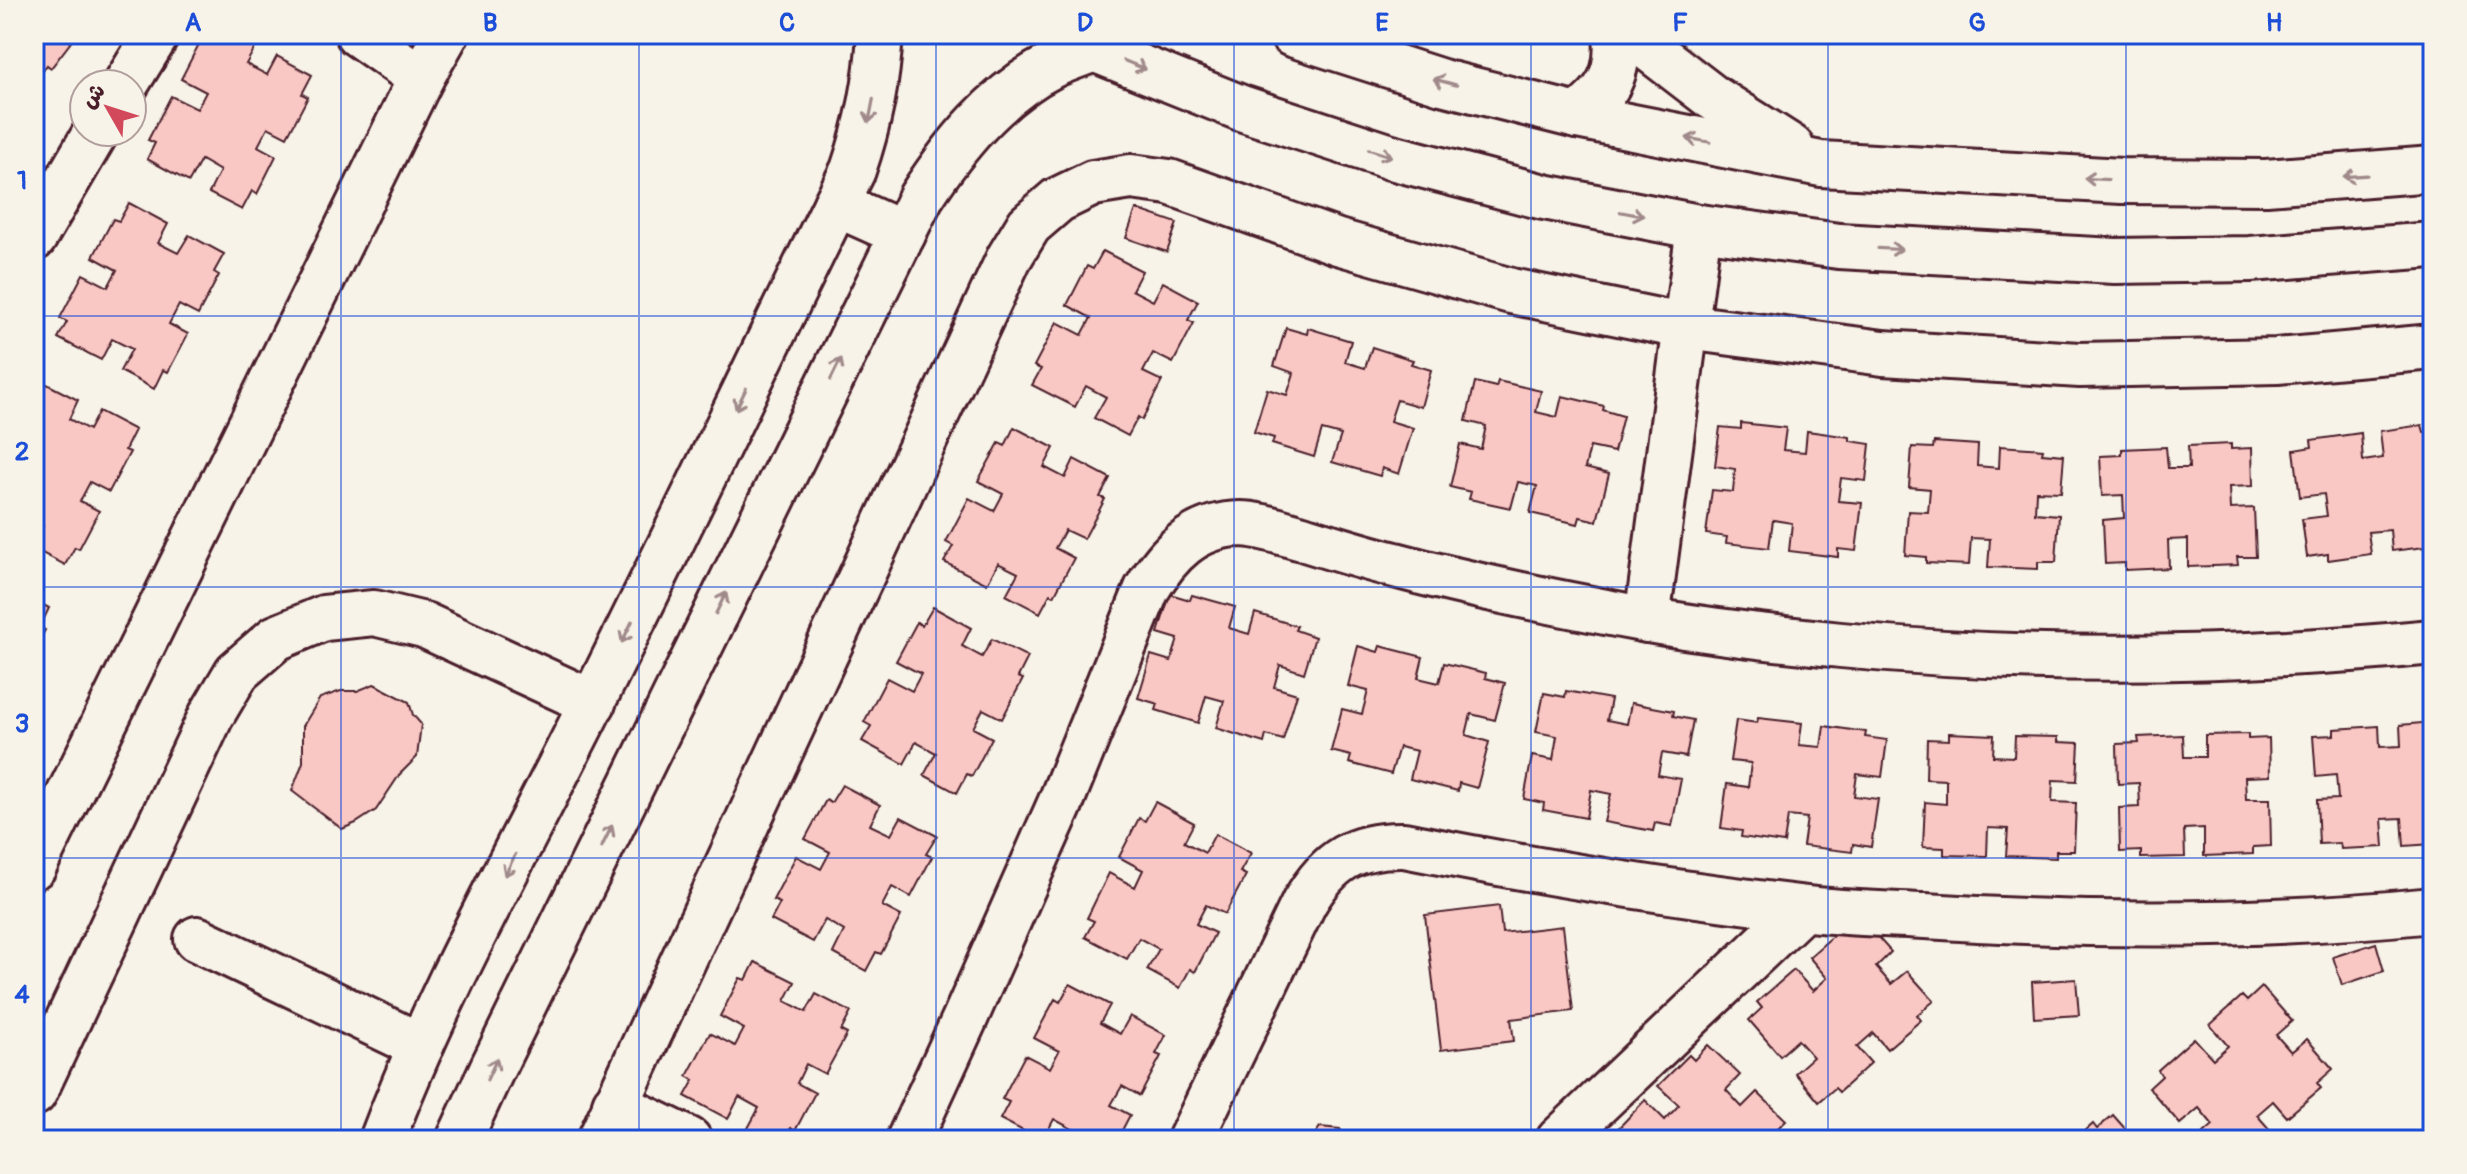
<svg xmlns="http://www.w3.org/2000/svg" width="2467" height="1174" viewBox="0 0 2467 1174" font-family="Pangolin,'Playpen Sans Arabic',sans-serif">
  <rect width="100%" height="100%" fill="#f7f3e8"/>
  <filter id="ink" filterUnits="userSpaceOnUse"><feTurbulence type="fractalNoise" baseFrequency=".0125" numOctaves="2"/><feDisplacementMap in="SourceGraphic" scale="16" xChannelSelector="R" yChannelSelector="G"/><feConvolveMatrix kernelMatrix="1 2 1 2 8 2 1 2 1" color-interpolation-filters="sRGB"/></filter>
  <g filter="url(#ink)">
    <g fill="#f9c8c4" stroke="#4a1f2b" stroke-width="2">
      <polygon points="34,34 77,34 51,68 47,65 34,82"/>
      <polygon points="212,34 234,34 256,46 246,64 267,75 277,56 312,75 302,94 308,97 287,137 268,127 258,146 276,156 257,194 252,191 242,210 209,193 220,171 201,160 189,182 147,159 155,143 148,140 171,96 197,109 206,92 181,79 201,40 207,43"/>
      <polygon points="129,203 168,224 158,243 178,253 189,235 224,254 214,272 219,275 198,315 179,305 169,324 188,334 168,372 163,370 154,389 120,371 132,349 112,339 101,360 58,338 67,322 60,318 83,274 108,287 117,270 93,257 113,219 119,221"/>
      <polygon points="1136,209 1177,223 1167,252 1126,238"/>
      <polygon points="1103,251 1142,271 1132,290 1153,301 1163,282 1198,301 1188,320 1194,323 1173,363 1153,353 1143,372 1162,381 1142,420 1138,417 1128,436 1094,418 1106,397 1086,386 1075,407 1032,385 1041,369 1034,366 1057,322 1082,335 1091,318 1067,305 1087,266 1093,269"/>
      <polygon points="1286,328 1307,334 1308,328 1351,341 1345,362 1365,368 1372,347 1413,360 1411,364 1431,370 1421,407 1397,400 1390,421 1413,428 1399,474 1382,468 1380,476 1332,462 1341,435 1322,430 1314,457 1272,444 1274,438 1254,432 1267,389 1287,395 1294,373 1274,366"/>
      <polygon points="39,380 78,400 69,419 89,430 99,411 135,430 125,450 130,452 109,492 90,482 80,501 99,511 79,549 75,547 65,565 34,549 34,542 43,526 34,521 34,390"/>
      <polygon points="1498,381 1541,391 1536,412 1557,417 1562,396 1604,406 1603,410 1623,416 1614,452 1590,447 1585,468 1609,474 1597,521 1580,517 1578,524 1530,513 1537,486 1518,482 1511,508 1469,499 1471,492 1450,487 1460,444 1481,449 1486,426 1466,421 1475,382 1496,387"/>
      <polygon points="1741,423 1786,428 1783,450 1805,452 1807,431 1850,437 1850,441 1870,444 1866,481 1841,478 1838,501 1862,503 1856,551 1838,549 1838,557 1789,551 1792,523 1773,520 1769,548 1726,543 1727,537 1706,534 1712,490 1733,492 1735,469 1715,466 1720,427 1741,429"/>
      <polygon points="2422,425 2424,432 2433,431 2433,475 2429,476 2433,499 2433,546 2392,551 2390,530 2368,532 2371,554 2328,560 2328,554 2307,557 2302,519 2327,516 2324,494 2300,497 2294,450 2312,447 2311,440 2361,433 2363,461 2383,458 2380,431"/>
      <polygon points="1014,427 1054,448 1044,467 1065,478 1074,459 1110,478 1100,497 1105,499 1084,539 1065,530 1055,548 1074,558 1054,596 1050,594 1040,613 1006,595 1018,573 998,563 987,584 944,562 953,546 946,542 969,498 994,511 1003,494 978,481 999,443 1005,446"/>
      <polygon points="1934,442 1978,445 1977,466 1999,468 2000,446 2043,449 2042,453 2064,455 2061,492 2036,491 2035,513 2059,515 2056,562 2038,562 2038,569 1988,567 1990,539 1971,538 1969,565 1926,563 1926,557 1905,555 1908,511 1928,512 1930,489 1909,487 1912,447 1933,448"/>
      <polygon points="2231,444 2231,449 2252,448 2253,486 2229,487 2230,509 2254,508 2256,557 2237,557 2238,565 2188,567 2188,539 2168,540 2169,568 2125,570 2125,563 2105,564 2103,520 2124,518 2123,495 2102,496 2100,456 2122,455 2122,449 2166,447 2168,468 2189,468 2188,446"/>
      <polygon points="1170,594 1190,600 1192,595 1235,607 1229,628 1249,634 1255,613 1297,626 1295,630 1315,637 1304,673 1280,665 1274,687 1297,694 1283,740 1266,735 1264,743 1216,728 1224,701 1206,696 1198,723 1156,710 1158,704 1138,698 1151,655 1171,661 1178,639 1158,633"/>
      <polygon points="34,600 49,608 40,627 45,630 34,650"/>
      <polygon points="933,607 971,628 962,646 982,657 992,639 1028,657 1018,677 1023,679 1002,719 983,709 973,728 992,738 972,776 967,774 957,793 924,775 936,753 916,742 904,764 862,741 871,726 864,722 887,678 912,691 921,674 896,661 917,622 922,626"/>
      <polygon points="1358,646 1378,652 1380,646 1423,657 1418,678 1439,683 1444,663 1486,673 1485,678 1505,683 1495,720 1471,714 1466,735 1489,742 1477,788 1459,783 1458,791 1410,779 1417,751 1399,747 1391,774 1349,763 1351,756 1331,751 1342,709 1362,714 1368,691 1348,686"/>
      <polygon points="374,684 409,702 413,715 421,724 417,757 400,774 376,810 356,823 342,829 292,791 303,762 303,726 320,698 341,691 357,691"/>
      <polygon points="1566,691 1611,699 1607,720 1627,724 1631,703 1674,711 1673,716 1693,720 1686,757 1662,753 1658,775 1681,779 1672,826 1655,823 1653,831 1604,822 1611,794 1591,790 1586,818 1543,810 1544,803 1524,799 1532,756 1553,760 1557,736 1536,732 1544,693 1565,697"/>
      <polygon points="1758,718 1802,723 1799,745 1821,747 1824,726 1866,732 1865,737 1887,740 1882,777 1857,774 1854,796 1878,799 1871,847 1853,844 1852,852 1803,846 1807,818 1788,816 1784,843 1741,837 1742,831 1721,828 1727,784 1748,787 1751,763 1730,761 1736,720 1757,723"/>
      <polygon points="2433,722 2433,844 2404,846 2402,818 2382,819 2384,847 2341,849 2340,843 2319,844 2317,800 2338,799 2336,775 2316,777 2313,736 2334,735 2334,729 2379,726 2380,747 2401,746 2400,725"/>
      <polygon points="1949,733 1994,735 1993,756 2014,757 2015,736 2058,737 2058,742 2079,743 2077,781 2053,780 2052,802 2076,803 2074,851 2056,851 2056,858 2006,856 2008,829 1988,828 1987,856 1944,855 1944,848 1923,847 1925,802 1946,804 1946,780 1926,779 1927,739 1949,740"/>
      <polygon points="2248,734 2248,739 2269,738 2270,776 2245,777 2246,799 2270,799 2271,846 2253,847 2253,854 2204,856 2204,828 2184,829 2185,857 2141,858 2141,851 2120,852 2119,808 2140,807 2139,783 2118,784 2117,744 2139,743 2138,737 2183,735 2184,757 2205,757 2205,735"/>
      <polygon points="842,785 880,805 870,825 891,835 901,817 937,836 926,854 932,857 911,897 892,887 882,906 901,916 881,954 876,952 866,971 833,953 844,931 825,920 813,942 771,920 780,903 773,900 796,856 821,869 830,852 805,839 826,800 831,803"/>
      <polygon points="1155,802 1194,823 1184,842 1205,853 1215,834 1251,853 1240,872 1246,875 1225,914 1206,905 1196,924 1215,933 1195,972 1190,969 1180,988 1147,970 1159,949 1139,938 1127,959 1085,937 1094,921 1087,918 1109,873 1135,887 1143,870 1119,857 1139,818 1145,821"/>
      <polygon points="1499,906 1502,933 1563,926 1573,1011 1511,1019 1514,1041 1441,1050 1425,915"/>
      <polygon points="1862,919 1891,952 1876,967 1891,984 1907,971 1934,1001 1917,1015 1921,1020 1887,1049 1873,1033 1857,1047 1871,1063 1839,1092 1835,1088 1819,1102 1795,1073 1813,1057 1798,1040 1780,1056 1749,1020 1762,1008 1757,1002 1794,970 1813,991 1827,978 1809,957 1842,928"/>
      <polygon points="2376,943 2384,971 2342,985 2333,957"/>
      <polygon points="755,962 795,982 785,1001 806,1012 816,994 851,1012 841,1031 847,1034 825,1074 806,1064 797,1083 815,1093 795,1131 791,1128 784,1140 767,1140 747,1130 759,1108 739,1097 728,1119 685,1096 694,1080 687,1076 710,1033 735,1046 744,1029 720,1016 740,978 746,980"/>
      <polygon points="2076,979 2079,1015 2034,1018 2032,982"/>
      <polygon points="1070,984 1110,1005 1100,1023 1120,1034 1130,1016 1166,1035 1156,1054 1161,1056 1140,1096 1122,1086 1111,1105 1130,1115 1117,1140 1069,1140 1074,1130 1054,1119 1043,1140 1041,1140 1000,1119 1009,1102 1002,1099 1025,1055 1050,1068 1059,1051 1034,1038 1055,999 1060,1002"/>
      <polygon points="2262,987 2292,1021 2276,1035 2291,1052 2307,1039 2333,1069 2317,1083 2321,1088 2287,1117 2273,1101 2257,1115 2271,1131 2261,1140 2196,1140 2213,1125 2199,1108 2180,1124 2149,1088 2162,1076 2158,1070 2194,1038 2213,1059 2228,1046 2210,1025 2242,996 2247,1001"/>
      <polygon points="1708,1045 1740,1075 1726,1090 1742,1107 1757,1092 1786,1120 1771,1135 1774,1140 1615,1140 1611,1136 1645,1100 1665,1120 1679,1105 1658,1086 1689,1055 1694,1060"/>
      <polygon points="2113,1115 2135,1140 2075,1140 2093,1124 2097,1129"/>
      <polygon points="1320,1127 1340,1129 1347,1140 1311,1140"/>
    </g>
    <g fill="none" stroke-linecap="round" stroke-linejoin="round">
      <g stroke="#4a1f2b" stroke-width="50">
        <g id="minor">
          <polyline points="358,34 421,78"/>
          <polyline points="1064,34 1094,49 1241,108 1391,157 1544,197 1699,227 1839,246 2115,261 2250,259 2433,245"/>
          <polyline points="1292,34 1442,82 1577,116 1821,164 2122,181 2266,182 2433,169"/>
          <polyline points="1630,34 1712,97 1791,147"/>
          <polyline points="126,84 157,34"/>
          <path d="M1577,116C1608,94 1620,73 1616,34"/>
          <polyline points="836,204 903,234"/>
          <polyline points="34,238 96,132"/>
          <polyline points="1647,620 1699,227"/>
          <polyline points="34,866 421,78 446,34"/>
          <polyline points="197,939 421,1046"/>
          <polyline points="34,1093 211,716 237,672 276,638 324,618 374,613 424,625 593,703"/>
          <polyline points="615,1104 689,1140"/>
          <path d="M382,1140C439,989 520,848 592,703C681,526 765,347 853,170C869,123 877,83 880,34"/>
          <path d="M459,1140L492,1069L921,197C955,145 996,94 1053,65C1066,59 1081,54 1094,49"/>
          <polyline points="600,1140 1009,258 1029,225 1058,200 1093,183 1131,177 1169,182 1338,242 1511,291 1687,327 1883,353 2080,365 2277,361 2433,347"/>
          <path d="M909,1140L966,1016L1060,804L1147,589C1168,553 1195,525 1240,524C1259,524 1280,532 1299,537C1331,547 1362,557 1395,565C1476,587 1559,603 1642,619C1708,631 1774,638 1841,645C2038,664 2235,661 2433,642"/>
          <path d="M1190,1140L1304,903C1329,860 1355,844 1404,845C1535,871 1666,893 1799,908C1841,913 1883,914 1925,916C2094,927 2265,927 2433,910"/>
          <polyline points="1559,1140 1802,909"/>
        </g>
      </g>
      <use href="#minor" stroke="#f7f3e8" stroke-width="44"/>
    </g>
    <defs><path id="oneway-shaft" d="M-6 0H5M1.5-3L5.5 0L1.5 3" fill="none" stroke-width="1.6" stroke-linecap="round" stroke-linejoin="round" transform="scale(2)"/></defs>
    <g stroke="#a0898a">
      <use href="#oneway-shaft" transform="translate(1135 65) rotate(22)"/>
      <use href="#oneway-shaft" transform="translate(1445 82) rotate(-165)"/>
      <use href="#oneway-shaft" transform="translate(871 111) rotate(101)"/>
      <use href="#oneway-shaft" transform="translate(1698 140) rotate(-169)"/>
      <use href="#oneway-shaft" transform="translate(1380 153) rotate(18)"/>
      <use href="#oneway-shaft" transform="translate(2355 176) rotate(176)"/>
      <use href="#oneway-shaft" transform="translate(2096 179) rotate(-177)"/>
      <use href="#oneway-shaft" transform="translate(1632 214) rotate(11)"/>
      <use href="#oneway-shaft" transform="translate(1890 249) rotate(3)"/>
      <use href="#oneway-shaft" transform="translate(836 369) rotate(-64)"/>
      <use href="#oneway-shaft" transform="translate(741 399) rotate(116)"/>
      <use href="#oneway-shaft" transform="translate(721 603) rotate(-64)"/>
      <use href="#oneway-shaft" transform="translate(627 632) rotate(116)"/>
      <use href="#oneway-shaft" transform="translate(607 836) rotate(-64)"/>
      <use href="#oneway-shaft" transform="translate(510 865) rotate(117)"/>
      <use href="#oneway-shaft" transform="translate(492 1069) rotate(-65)"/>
    </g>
  </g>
  <path fill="none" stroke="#1d4ed8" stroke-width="2" stroke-opacity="0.55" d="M341,34V1140M639,34V1140M936,34V1140M1234,34V1140M1531,34V1140M1828,34V1140M2126,34V1140M34,316H2433M34,587H2433M34,858H2433"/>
  <rect width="2467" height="1174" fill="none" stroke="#f7f3e8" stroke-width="88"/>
  <g transform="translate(108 108) rotate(309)"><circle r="38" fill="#f7f3e8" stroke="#b29e9c" stroke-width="2"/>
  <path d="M0-6L14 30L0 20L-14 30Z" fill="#d1495b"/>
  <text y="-12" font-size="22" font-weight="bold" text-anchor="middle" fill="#4a1f2b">ش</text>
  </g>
  <rect x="44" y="44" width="2379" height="1086" fill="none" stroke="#1d4ed8" stroke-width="3"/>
  <g font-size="26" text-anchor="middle" font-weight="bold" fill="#1d4ed8">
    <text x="193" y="31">A</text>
    <text x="490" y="31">B</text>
    <text x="787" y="31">C</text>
    <text x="1085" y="31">D</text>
    <text x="1382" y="31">E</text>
    <text x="1680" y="31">F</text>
    <text x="1977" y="31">G</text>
    <text x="2274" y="31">H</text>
    <text x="22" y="189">1</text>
    <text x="22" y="460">2</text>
    <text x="22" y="732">3</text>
    <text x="22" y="1003">4</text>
  </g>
</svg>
